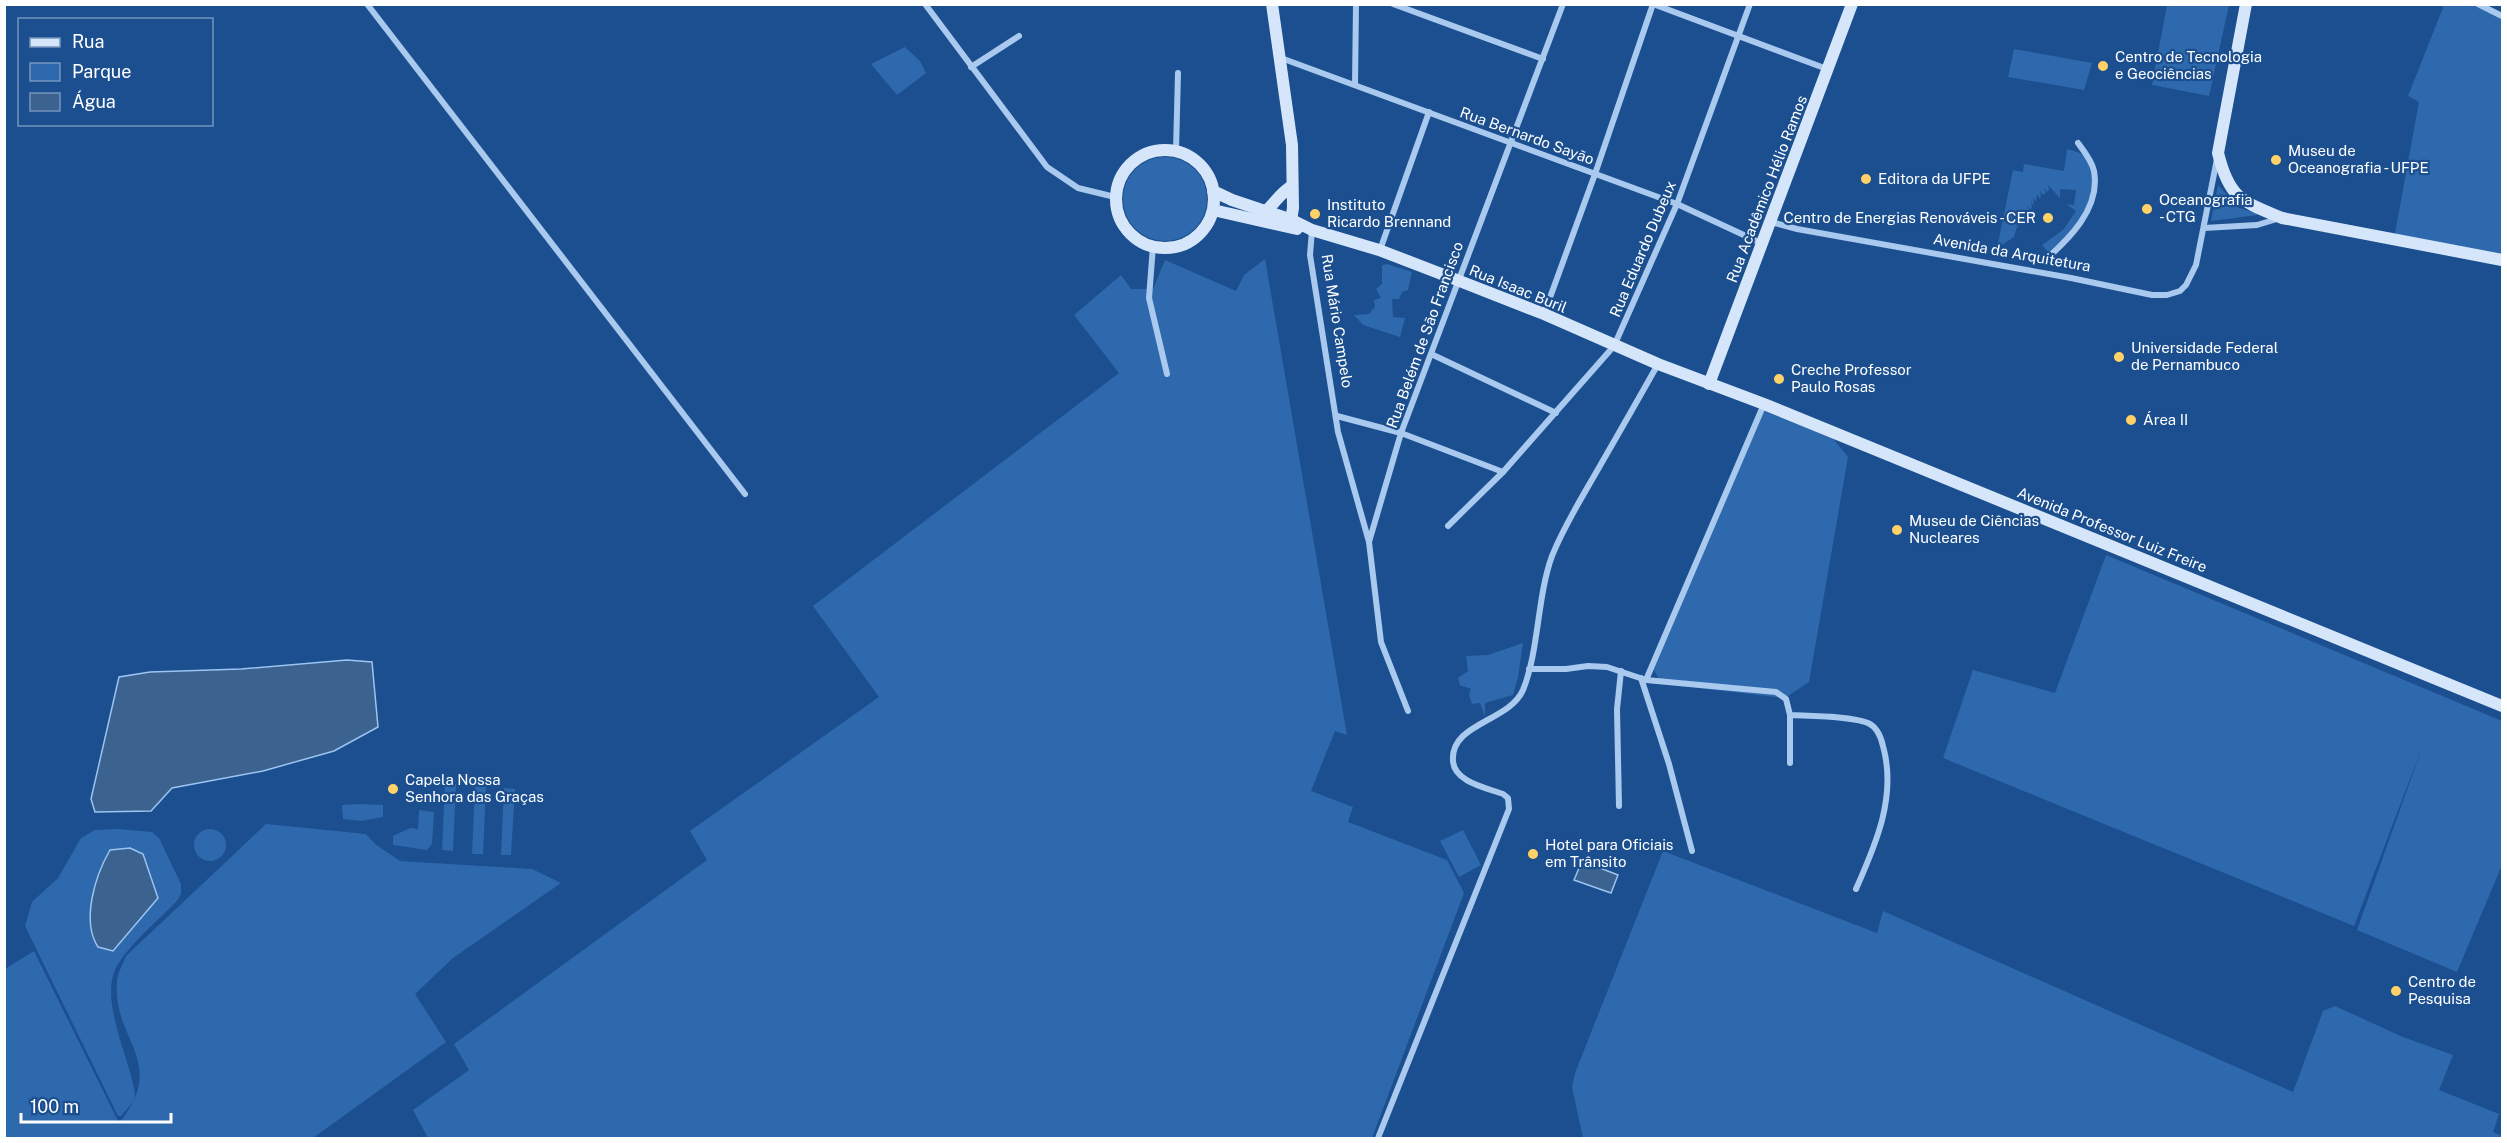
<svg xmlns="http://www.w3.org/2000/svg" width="2507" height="1143" viewBox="0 0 2507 1143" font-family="'Public Sans',sans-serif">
  <rect width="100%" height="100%" fill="#1b4f8f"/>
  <g fill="#2e69ad">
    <polygon points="2167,5 2229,5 2209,96 2152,85"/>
    <polygon points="2444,5 2477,5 2502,17 2502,259 2394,239 2419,102 2408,96"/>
    <polygon points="905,47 920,61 926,73 897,95 871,64"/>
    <polygon points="2014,49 2092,63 2084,90 2008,77"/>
    <path d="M2067,149C2074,151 2084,153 2088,159C2099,176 2089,207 2078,222C2070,234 2059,244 2050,254L2042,245L2063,230L2076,211L2066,204L2074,205L2076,190L2060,189V198L2048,185L2049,190L2047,192L2044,188L2046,193L2043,195L2040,191L2041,196L2040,199L2037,194L2036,202L2033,197L2034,206L2031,201L2032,207L2030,210L2028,205L2029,211L2027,213L2026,210L2027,214L2017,227L2014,237L1997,248L2013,170L2023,172L2024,164L2064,171Z"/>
    <circle cx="1165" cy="199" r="42"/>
    <polygon points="2218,185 2239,208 2256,213 2257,215 2211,221"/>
    <polygon points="1265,259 1347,735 1335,731 1311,791 1353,807 1348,822 1447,860 1464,893 1372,1138 428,1138 413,1110 469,1070 454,1044 707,860 690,831 879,697 813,606 1119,373 1074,315 1121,275 1131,289 1153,289 1165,260 1236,291 1244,275"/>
    <polygon points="1387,264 1412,272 1408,290 1402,292 1399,299 1392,299 1393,317 1405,318 1400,337 1363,325 1354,315 1369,314 1375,307 1374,300 1381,298 1376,289 1382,284 1382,265"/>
    <polygon points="1764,404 1827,431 1848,457 1809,682 1785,698 1662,684 1654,670"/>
    <polygon points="2106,555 2502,721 2502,865 2457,972 2357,930 2423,745 2354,926 1943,758 1973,670 2055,693"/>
    <polygon points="1523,643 1518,677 1513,695 1485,703 1485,717 1480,703 1472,704 1469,695 1471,689 1460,685 1458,678 1468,671 1466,656 1488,655"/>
    <polygon points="445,783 456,784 453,851 442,850"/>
    <polygon points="475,787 486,787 483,854 472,854"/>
    <polygon points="504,788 515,789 511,855 501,855"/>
    <polygon points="360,804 383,805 383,817 361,821 343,819 342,805"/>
    <polygon points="419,810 434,812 432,844 427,850 393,845 393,836 410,828 418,829"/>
    <path d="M266,824L366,834L375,844L400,861L532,869L561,883L453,958L415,994L446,1042L313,1138H5V969L34,951L119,1123C169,1062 112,1040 117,982C117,974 123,964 126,956Z"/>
    <path d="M117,829L152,832L159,838L181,884V894L176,902C157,921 133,941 118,964C97,998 130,1057 135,1094L134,1101L121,1116H118L25,926L32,902L58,878L81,838L95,830Z"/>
    <circle cx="210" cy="845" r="16"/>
    <polygon points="1463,830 1481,865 1459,877 1440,841"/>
    <polygon points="1663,851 1877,933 1883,911 2293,1092 2323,1011 2335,1006 2403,1037 2453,1055 2439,1090 2499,1114 2493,1132 2502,1136 2502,1138 1583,1138 1572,1087 1575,1073"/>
  </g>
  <g fill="#3c6290" stroke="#9cc4f0" stroke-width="1.5">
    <polygon points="347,660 372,662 378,727 334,751 263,771 172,788 151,811 95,812 91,799 119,677 150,672 241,669"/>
    <path d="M130,848L143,854L158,898L113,951L98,947C81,921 95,876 110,850Z"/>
    <polygon points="1582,861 1618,875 1611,893 1574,880"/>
  </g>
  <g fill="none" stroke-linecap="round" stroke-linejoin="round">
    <g stroke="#a9c9ee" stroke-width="6">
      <polyline points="367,4 745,494"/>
      <polyline points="925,4 1047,167 1078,188 1115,197"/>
      <polyline points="1393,4 1543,59"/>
      <polyline points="1653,4 1827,69"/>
      <polyline points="2478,4 2502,16"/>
      <polyline points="1281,58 1677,204 1761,243"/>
      <polyline points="971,67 1019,36"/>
      <polyline points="1355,85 1356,4"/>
      <polyline points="1176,151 1178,73"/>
      <polyline points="1771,222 1797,229 2071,278 2152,295 2167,295 2180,291 2186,285 2196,265 2217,159"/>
      <polyline points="2204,228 2257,225 2277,219"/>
      <polyline points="1312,230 1310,255 1338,432 1369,542 1381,642 1408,711"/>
      <polyline points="1153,246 1149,298 1167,374"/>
      <polyline points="1380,250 1429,112"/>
      <path d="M2043,262C2068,240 2101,209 2094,171C2092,161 2084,151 2078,143"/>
      <polyline points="1544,314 1595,174 1653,4"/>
      <polyline points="1431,354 1556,413"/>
      <polyline points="1337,416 1401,433 1503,472"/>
      <polyline points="1448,526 1503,472 1614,346 1677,204 1750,4"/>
      <polyline points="1369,542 1401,433 1563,4"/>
      <path d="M1529,669H1566L1588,666L1607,667L1646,680L1776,692L1786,699L1790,715C1810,716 1852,716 1868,723C1877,727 1881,737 1883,746C1897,796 1876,844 1856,889"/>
      <polyline points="1641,678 1669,764 1692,851"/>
      <polyline points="1646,680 1764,404"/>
      <polyline points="1790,715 1790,763"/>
      <polyline points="1619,806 1617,709 1621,671"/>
      <path d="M1378,1138L1509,809L1508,798L1503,794C1487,788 1454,782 1453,761C1450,723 1509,722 1523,690C1539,651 1537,597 1552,556C1564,526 1581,499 1597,471C1617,436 1638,400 1658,364"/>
    </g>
    <g stroke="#d6e6fa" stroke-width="12">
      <polyline points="1272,4 1292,145 1293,208 1290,226"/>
      <path d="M2246,4L2218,153C2229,198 2241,201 2282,218L2502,260"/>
      <circle cx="1165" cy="199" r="49"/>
      <polyline points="1213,191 1232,200 1292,220 1312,230 1379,250 1457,280 1544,314 1658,364 1764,404 2502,706"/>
      <polyline points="1213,210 1297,229"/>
      <path d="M1266,211C1275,203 1281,192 1292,186"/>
      <polyline points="1709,384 1852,4"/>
    </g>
  </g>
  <g fill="#ffd166" stroke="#1b4f8f" stroke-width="2">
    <circle cx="2103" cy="66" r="6"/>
    <circle cx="2276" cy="160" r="6"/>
    <circle cx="1866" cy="179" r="6"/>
    <circle cx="2147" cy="209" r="6"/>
    <circle cx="1315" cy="214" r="6"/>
    <circle cx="2048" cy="218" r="6"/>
    <circle cx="2119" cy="357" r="6"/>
    <circle cx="1779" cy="379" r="6"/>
    <circle cx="2131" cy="420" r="6"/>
    <circle cx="1897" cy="530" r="6"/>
    <circle cx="393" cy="789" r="6"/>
    <circle cx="1533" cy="854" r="6"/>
    <circle cx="2396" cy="991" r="6"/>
  </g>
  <g text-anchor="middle" stroke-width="4.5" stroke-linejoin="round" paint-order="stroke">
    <g font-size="15" fill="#fff" stroke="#1b4f8f" text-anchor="start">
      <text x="2115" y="62">Centro de Tecnologia<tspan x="2115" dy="17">e Geociências</tspan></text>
      <text x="2288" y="156">Museu de<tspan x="2288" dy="17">Oceanografia - UFPE</tspan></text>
      <text x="1878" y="184">Editora da UFPE</text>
      <text x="2159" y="205">Oceanografia<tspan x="2159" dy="17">- CTG</tspan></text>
      <text x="1327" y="210">Instituto<tspan x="1327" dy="17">Ricardo Brennand</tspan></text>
      <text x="2036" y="223" text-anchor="end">Centro de Energias Renováveis - CER</text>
      <text x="2131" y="353">Universidade Federal<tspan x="2131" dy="17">de Pernambuco</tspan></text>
      <text x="1791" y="375">Creche Professor<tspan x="1791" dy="17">Paulo Rosas</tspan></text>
      <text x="2143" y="425">Área II</text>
      <text x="1909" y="526">Museu de Ciências<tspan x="1909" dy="17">Nucleares</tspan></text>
      <text x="405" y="785">Capela Nossa<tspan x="405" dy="17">Senhora das Graças</tspan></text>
      <text x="1545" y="850">Hotel para Oficiais<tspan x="1545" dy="17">em Trânsito</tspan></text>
      <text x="2408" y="987">Centro de<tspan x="2408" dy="17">Pesquisa</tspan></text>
    </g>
    <g font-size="15" fill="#fff" stroke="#1b4f8f">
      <text transform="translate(1527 136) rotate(20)" y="5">Rua Bernardo Sayão</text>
      <text transform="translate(1767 189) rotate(-69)" y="5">Rua Acadêmico Hélio Ramos</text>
      <text transform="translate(1643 249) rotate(-67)" y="5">Rua Eduardo Dubeux</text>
      <text transform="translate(2012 253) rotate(10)" y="5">Avenida da Arquitetura</text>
      <text transform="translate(1518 289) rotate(22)" y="5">Rua Isaac Buril</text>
      <text transform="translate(1337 321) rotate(81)" y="5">Rua Mário Campelo</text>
      <text transform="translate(1425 335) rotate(-70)" y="5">Rua Belém de São Francisco</text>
      <text transform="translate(2112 530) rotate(22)" y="5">Avenida Professor Luiz Freire</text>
    </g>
  </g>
  <rect width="2507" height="1143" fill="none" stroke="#ffffff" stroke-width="12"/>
  <rect x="18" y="18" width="195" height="108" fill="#1b4f8f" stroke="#7695bc" stroke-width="1.5"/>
  <rect x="30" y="38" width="30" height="9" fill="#d6e6fa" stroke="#7695bc" stroke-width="1.5"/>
  <text x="72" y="48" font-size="18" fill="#ffffff">Rua</text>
  <rect x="30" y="63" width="30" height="18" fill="#2e69ad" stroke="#7695bc" stroke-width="1.5"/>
  <text x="72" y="78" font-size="18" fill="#ffffff">Parque</text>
  <rect x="30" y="93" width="30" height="18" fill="#3c6290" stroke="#7695bc" stroke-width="1.5"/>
  <text x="72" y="108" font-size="18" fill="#ffffff">Água</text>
  <path d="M21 1113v9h150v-9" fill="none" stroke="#ffffff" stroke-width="3"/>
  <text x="30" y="1113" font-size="18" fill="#ffffff" stroke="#1b4f8f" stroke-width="4.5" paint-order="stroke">100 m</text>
</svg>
